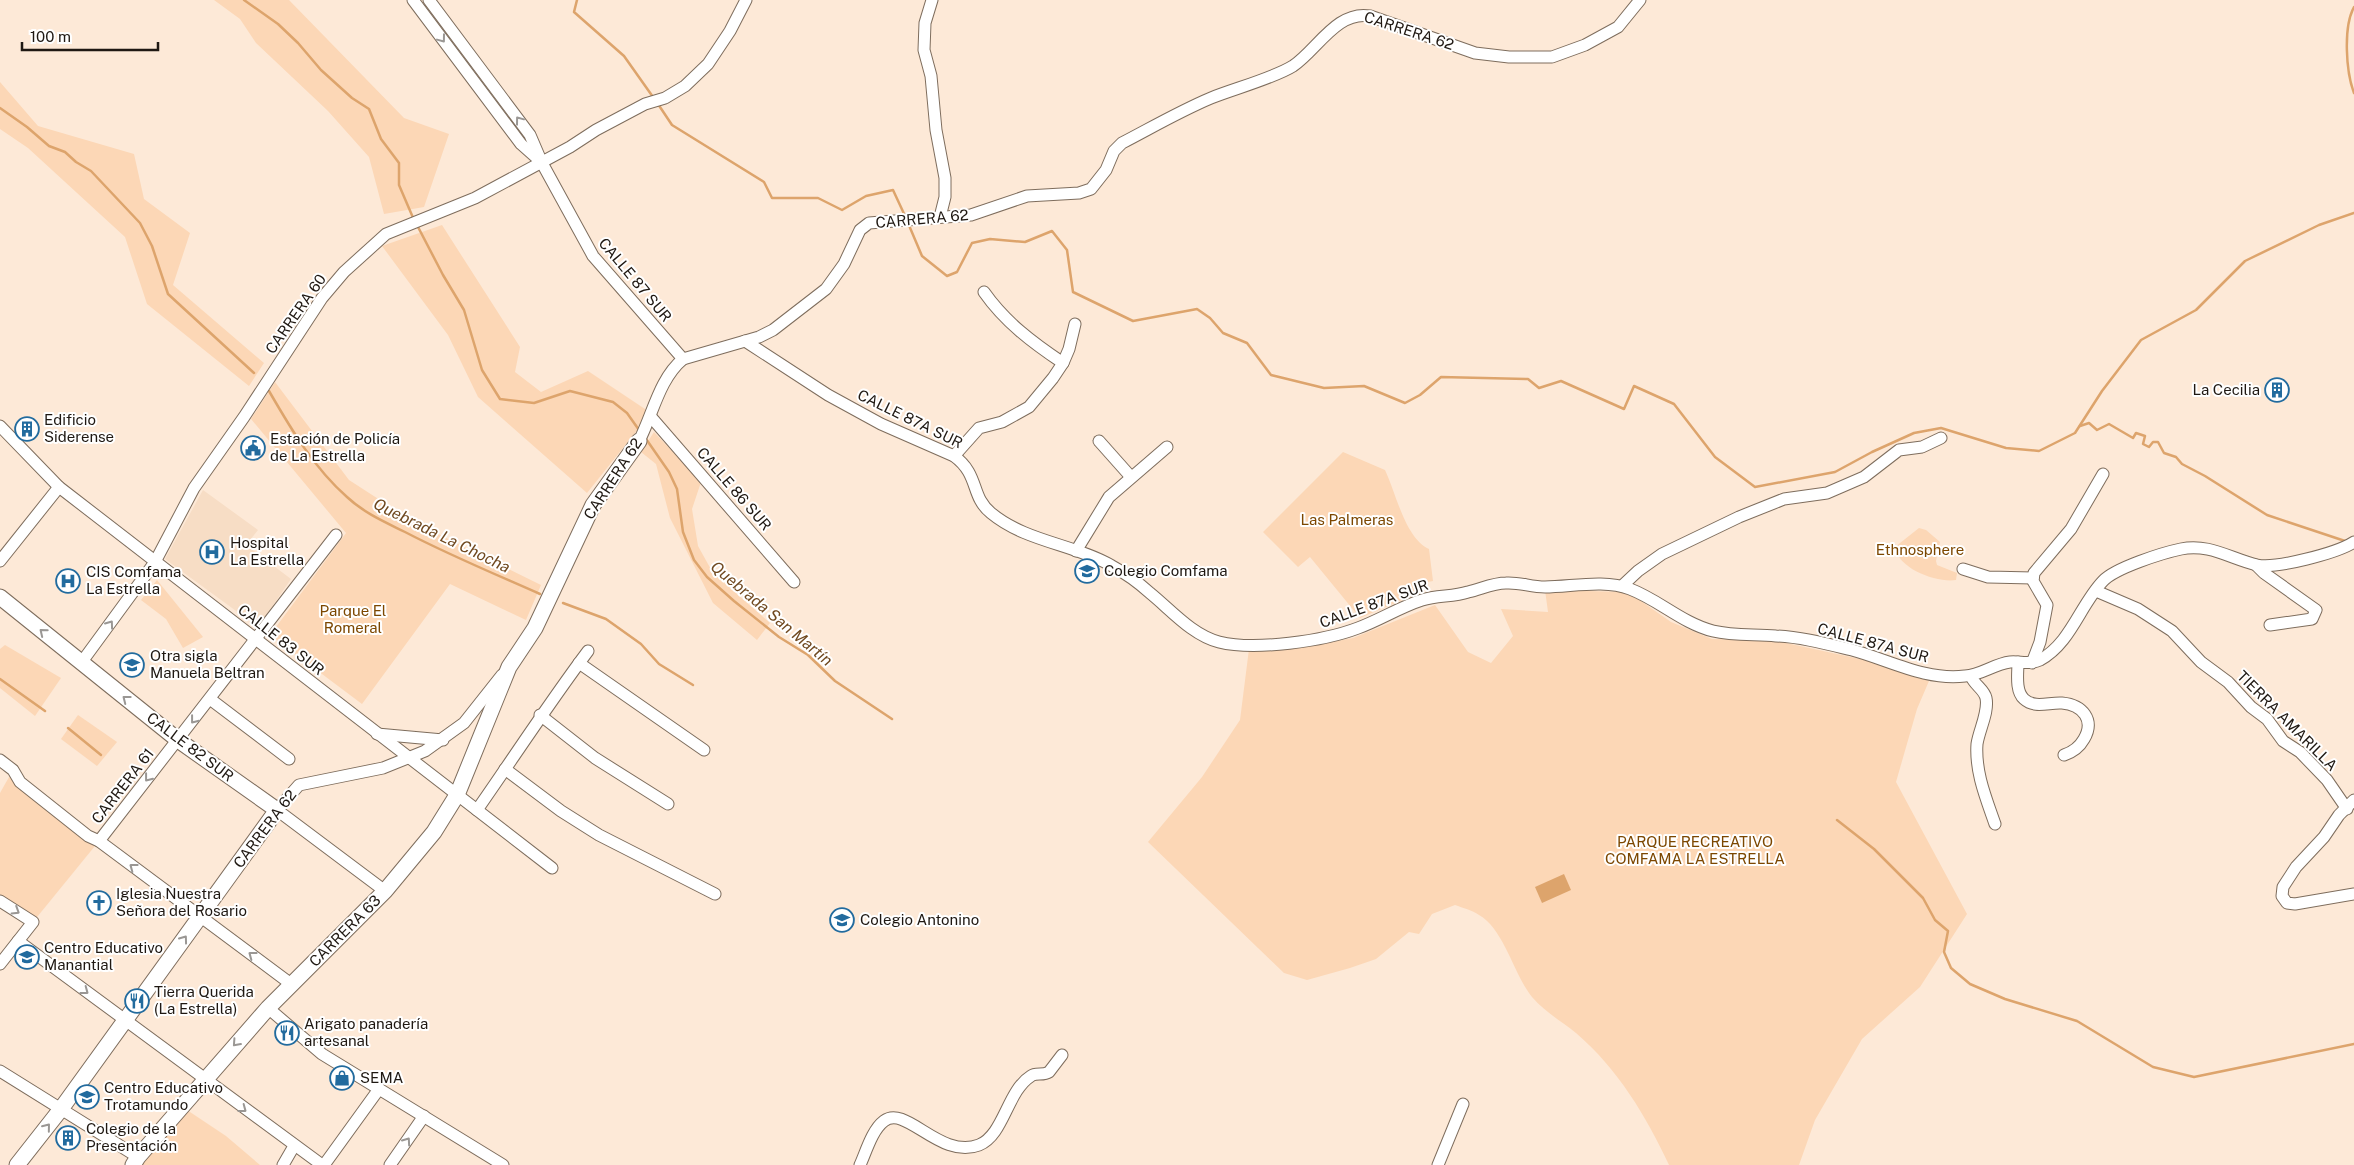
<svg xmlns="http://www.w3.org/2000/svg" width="2354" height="1165" viewBox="0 0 2354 1165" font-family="'Public Sans',sans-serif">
  <rect width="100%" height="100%" fill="#fde9d7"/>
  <polygon fill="#f7ddc5" points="203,490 258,530 246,545 291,579 258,627 165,559"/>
  <g fill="#fcd7b6">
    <polygon points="214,0 289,0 404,118 449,134 424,207 384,214 369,157 328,111 256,43 240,19"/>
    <polygon points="0,82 38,126 134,154 144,199 190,233 173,285 264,363 249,386 147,304 125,237 28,148 0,129"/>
    <polygon points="442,225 520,347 515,372 541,392 588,371 651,413 587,493 478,397 448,335 382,246"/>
    <polygon points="275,382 349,480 414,522 541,585 526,620 450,584 362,704 270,635 346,533 251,419"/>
    <polygon points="654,432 701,482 692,509 698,546 713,573 770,623 757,640 713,603 670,518 656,464 641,452"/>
    <path d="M1343,452L1385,470C1396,493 1405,538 1429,549L1433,581L1423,583L1426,590L1360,618L1310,557L1298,567L1263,532Z"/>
    <path d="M1919,528L1926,530L1940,542L1936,561L1937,565L1957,573L1956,580C1937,583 1898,569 1895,547Z"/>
    <polygon points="157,580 203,637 183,648 166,619 141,600"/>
    <path d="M1545,590L1628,592L1671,622L1712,639L1772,640L1874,662L1929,681L1917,709L1896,782L1967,914L1920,987L1862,1039L1815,1120L1799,1165H1669C1646,1116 1618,1069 1576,1033C1561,1021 1545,1012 1532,997C1514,975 1504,929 1479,915C1472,910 1463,908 1455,905L1432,914L1419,934L1409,932L1376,959L1350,968L1307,980L1284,973L1148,842L1202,777L1240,720L1249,649L1305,647L1353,638L1435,605L1468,652L1491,663L1513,636L1501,609L1548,612Z"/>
    <polygon points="5,645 61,678 35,716 0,688 0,649"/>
    <polygon points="78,715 117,742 97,766 61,739"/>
    <polygon points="13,770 99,841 33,922 0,901 0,793"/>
    <polygon points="184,1108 226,1136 260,1165 141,1165"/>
  </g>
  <polygon fill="#dda46c" points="1564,874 1571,890 1542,903 1535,887"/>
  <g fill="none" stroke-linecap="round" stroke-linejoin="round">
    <g stroke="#dda46c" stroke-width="2.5">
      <polyline points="244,0 278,24 298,43 321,70 352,98 369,109 381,139 399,163 399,185 414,220"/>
      <polyline points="577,0 574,12 624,56 653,97"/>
      <path d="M2354,7C2343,27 2346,72 2354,93"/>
      <polyline points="658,104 672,125 764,182 772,198 818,198 842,210 866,196 893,190 906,218"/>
      <polyline points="0,108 27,127 49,146 65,152 76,162 91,171 140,223 152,246 168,294 254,373"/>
      <polyline points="908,223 922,256 947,276 957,272 972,243 990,239 1025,242 1052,231 1067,250 1073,292 1133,321 1197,309 1210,318 1223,333 1247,343 1271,375 1324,388 1364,386 1405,403 1420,395 1441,377 1528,379 1539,388 1561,381 1624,409 1634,386 1674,404 1715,457 1755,487 1835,472 1872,452 1914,433 1941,428 2006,448 2039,451 2075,433 2102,391 2141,340 2196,310 2245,261 2319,225 2354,213"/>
      <polyline points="417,225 443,275 464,310 482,370 500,399 534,403 570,391 613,402 627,413 639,430"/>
      <path d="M269,391C291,429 314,468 347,497C364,513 385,522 405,532C449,555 495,574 540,594"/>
      <polyline points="2080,426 2089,423 2097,430 2109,424 2133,438 2136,433 2145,436 2143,444 2149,447 2153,442 2158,442 2164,453 2176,457 2182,464 2205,476 2267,515 2345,541"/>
      <polyline points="644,436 669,472 677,489 683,532 694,560 707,577 734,601 779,637 808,655 835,681 892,719"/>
      <polyline points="563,603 606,619 641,644 659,664 693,685"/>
      <polyline points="0,679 45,711"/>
      <polyline points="68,728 101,755"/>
      <polyline points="1837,820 1874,849 1923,898 1935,920 1948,931 1944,952 1951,968 1970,984 2005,999 2077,1021 2153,1067 2194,1077 2354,1044"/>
    </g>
    <g stroke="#7e6d5d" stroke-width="13">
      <g id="street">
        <polyline points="413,0 521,144 539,160"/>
        <polyline points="429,0 530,135 542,163 593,256 683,359"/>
        <polyline points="932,0 925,23 924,50 931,76 936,130 945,178 945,197 940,217"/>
        <path d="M984,292C1005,322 1033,343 1063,363"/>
        <path d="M745,341L828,395L881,424L954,456C980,475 970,496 991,513C1026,542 1074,544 1112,566C1125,573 1139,583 1150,593C1171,610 1192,635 1219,642C1255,651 1324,641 1358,628C1380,620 1400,607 1422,600C1437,595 1453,597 1468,592C1481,589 1493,583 1506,583C1519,582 1531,587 1545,587C1571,587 1604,579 1630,589C1659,600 1682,623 1713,631C1734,636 1755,634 1776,636C1801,637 1827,644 1852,650C1889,660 1926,681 1965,676C1981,675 1994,664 2010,662C2020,661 2030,665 2040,660C2071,643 2080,605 2103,581C2115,568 2162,553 2181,549C2209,543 2231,559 2257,565C2276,569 2337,553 2354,542"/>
        <polyline points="651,417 794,582"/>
        <polyline points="0,426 59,487 552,868"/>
        <path d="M639,441C653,414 659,379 683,359L759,337L773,330L826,289L844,264L860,230L869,223L971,215L1027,196L1079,193L1091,189L1106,170L1114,151L1122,143C1151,128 1180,111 1211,98C1233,89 1274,78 1293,66C1317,50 1337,10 1370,16L1475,53L1509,57H1552L1585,45L1618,27L1640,0"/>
        <polyline points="1099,441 1131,477"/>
        <polyline points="954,456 979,428 1002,422 1029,407 1053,378 1063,363 1069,349 1075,324"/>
        <polyline points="1076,551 1109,497 1167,447"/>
        <polyline points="0,561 59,487"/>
        <polyline points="2256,565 2264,573 2316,610 2312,619 2270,625"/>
        <polyline points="1963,569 1988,577 2033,578"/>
        <polyline points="1622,586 1638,571 1662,554 1739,517 1784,499 1827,493 1864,477 1899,450 1922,447 1941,438"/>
        <polyline points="2096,591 2138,609 2172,631 2201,662 2228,682 2251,707 2267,719 2283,741 2300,752 2327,780 2347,809"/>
        <path d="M2018,662C2018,673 2015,691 2024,699C2035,709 2049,702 2062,703C2083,705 2095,720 2084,739C2079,748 2073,752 2064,755"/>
        <polyline points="81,663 155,562 194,488 244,417 322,298 344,272 386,234 475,198 570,147 596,130 645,104 665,98 685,86 708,64 730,31 746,0"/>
        <polyline points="579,663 704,750"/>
        <polyline points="2032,663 2040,642 2047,605 2033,581 2034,573 2071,529 2103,474"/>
        <path d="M1971,676C1974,685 1984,689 1986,698C1989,712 1979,730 1977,744C1975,772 1986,798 1995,824"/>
        <polyline points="210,699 289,759"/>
        <polyline points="540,715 595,758 668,804"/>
        <polyline points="377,734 443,740"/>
        <polyline points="0,760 13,770 20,782 88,836 99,841 291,984"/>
        <polyline points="505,769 561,811 599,835 715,894"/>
        <polyline points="2354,800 2339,815 2324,837 2296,867 2283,887 2282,896 2287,903 2295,904 2354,894"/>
        <path d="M477,810C514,757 549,703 588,651"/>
        <polyline points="99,841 336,535"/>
        <polyline points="385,891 277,810 299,785 383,768 425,751 464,723 502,675"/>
        <polyline points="0,901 33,922 0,964"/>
        <polyline points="18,941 322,1165"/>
        <polyline points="268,1008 322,1054 503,1165"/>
        <polyline points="0,1071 138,1157"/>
        <polyline points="283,1165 294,1146"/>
        <polyline points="324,1165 379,1089"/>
        <polyline points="390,1165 424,1116"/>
        <path d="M860,1165C866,1152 872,1130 884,1121C906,1104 940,1160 979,1145C1004,1135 1007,1091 1031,1076C1036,1072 1043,1076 1049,1072L1062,1055"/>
        <polyline points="1438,1165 1463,1104"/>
      </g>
    </g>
    <g stroke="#7e6d5d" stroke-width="17">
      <g id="secondary">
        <polyline points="0,597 178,740 277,810 61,1109 17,1165"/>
        <polyline points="133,1165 138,1157 268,1008 385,891 434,832 457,795 509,667 535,628 593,505 639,441"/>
      </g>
    </g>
    <use href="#street" stroke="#fff" stroke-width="11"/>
    <use href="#secondary" stroke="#fff" stroke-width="15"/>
  </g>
  <defs><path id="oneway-chevron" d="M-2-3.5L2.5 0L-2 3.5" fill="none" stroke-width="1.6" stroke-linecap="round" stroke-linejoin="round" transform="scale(1.25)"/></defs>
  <g stroke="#9a9794">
    <use href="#oneway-chevron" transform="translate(442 39) rotate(53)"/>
    <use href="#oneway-chevron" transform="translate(519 120) rotate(-127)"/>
    <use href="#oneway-chevron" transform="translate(110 624) rotate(-54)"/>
    <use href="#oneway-chevron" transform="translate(43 632) rotate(-141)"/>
    <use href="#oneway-chevron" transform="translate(126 699) rotate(-142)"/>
    <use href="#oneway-chevron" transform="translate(194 720) rotate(128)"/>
    <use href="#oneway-chevron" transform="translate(148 778) rotate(128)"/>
    <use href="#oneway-chevron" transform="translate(133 867) rotate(-143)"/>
    <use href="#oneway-chevron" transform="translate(16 911) rotate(32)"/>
    <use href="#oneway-chevron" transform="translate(184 939) rotate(-54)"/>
    <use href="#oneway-chevron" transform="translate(252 955) rotate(-143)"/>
    <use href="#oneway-chevron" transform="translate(85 991) rotate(37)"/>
    <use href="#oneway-chevron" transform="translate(236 1043) rotate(132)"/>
    <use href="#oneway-chevron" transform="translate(243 1109) rotate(37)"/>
    <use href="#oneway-chevron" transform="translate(47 1127) rotate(-51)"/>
    <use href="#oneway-chevron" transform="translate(407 1141) rotate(-55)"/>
  </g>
  <defs>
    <g id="building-ring" transform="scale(1.25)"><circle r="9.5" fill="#fff" stroke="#226b9e" stroke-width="1.5"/><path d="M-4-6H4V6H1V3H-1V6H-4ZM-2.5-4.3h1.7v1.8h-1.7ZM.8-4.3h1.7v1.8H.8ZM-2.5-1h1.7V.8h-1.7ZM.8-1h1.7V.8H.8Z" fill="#226b9e"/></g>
    <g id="civic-ring" transform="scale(1.25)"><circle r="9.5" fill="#fff" stroke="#226b9e" stroke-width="1.5"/><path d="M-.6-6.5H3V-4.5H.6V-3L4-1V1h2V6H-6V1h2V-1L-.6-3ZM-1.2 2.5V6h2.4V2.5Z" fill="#226b9e"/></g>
    <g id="hospital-ring" transform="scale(1.25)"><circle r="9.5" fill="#fff" stroke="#226b9e" stroke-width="1.5"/><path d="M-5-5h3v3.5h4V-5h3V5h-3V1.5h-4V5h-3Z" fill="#226b9e"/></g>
    <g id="school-ring" transform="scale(1.25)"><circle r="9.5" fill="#fff" stroke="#226b9e" stroke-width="1.5"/><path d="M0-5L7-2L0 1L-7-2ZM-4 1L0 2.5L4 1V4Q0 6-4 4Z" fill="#226b9e"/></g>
    <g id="church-ring" transform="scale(1.25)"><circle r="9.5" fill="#fff" stroke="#226b9e" stroke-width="1.5"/><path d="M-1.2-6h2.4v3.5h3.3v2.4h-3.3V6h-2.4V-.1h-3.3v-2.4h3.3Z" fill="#226b9e"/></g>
    <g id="restaurant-ring" transform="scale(1.25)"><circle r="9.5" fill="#fff" stroke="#226b9e" stroke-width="1.5"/><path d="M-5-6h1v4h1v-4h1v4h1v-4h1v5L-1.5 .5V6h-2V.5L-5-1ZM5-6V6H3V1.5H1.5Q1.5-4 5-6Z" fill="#226b9e"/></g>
    <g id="shop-ring" transform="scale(1.25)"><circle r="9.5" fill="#fff" stroke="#226b9e" stroke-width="1.5"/><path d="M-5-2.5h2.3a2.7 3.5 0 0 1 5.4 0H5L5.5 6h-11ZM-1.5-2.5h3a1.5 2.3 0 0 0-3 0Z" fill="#226b9e"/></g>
  </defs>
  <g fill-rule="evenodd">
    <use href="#building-ring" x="2277" y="390"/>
    <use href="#building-ring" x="27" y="429"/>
    <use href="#civic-ring" x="253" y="448"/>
    <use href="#hospital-ring" x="212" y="552"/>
    <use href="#school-ring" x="1087" y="571"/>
    <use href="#hospital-ring" x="68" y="581"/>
    <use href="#school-ring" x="132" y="665"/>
    <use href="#church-ring" x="99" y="903"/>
    <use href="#school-ring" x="842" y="920"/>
    <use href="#school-ring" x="27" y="957"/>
    <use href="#restaurant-ring" x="137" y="1001"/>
    <use href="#restaurant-ring" x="287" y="1033"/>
    <use href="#shop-ring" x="342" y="1078"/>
    <use href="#school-ring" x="87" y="1097"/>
    <use href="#building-ring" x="68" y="1138"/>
  </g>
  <g text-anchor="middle" stroke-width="4" stroke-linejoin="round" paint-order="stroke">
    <g font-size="15" fill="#1f1812" stroke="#fff">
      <text transform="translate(1409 31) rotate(18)" y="5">CARRERA 62</text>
      <text transform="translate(922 219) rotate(-5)" y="5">CARRERA 62</text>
      <text transform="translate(635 280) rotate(50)" y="5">CALLE 87 SUR</text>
      <text transform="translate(296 314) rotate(-55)" y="5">CARRERA 60</text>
      <text transform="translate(910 419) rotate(26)" y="5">CALLE 87A SUR</text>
      <text transform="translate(613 479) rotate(-57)" y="5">CARRERA 62</text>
      <text transform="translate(734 489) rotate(49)" y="5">CALLE 86 SUR</text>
      <text transform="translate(1374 604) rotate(-20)" y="5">CALLE 87A SUR</text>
      <text transform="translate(281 640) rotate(38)" y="5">CALLE 83 SUR</text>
      <text transform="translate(1873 643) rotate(15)" y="5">CALLE 87A SUR</text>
      <text transform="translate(2287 721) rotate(45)" y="5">TIERRA AMARILLA</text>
      <text transform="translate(190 747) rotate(37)" y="5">CALLE 82 SUR</text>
      <text transform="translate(123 786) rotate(-52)" y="5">CARRERA 61</text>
      <text transform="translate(265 829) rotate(-53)" y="5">CARRERA 62</text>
      <text transform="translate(345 931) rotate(-45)" y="5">CARRERA 63</text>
    </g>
    <g font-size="15" fill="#1f1812" stroke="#fff" text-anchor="start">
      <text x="2260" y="395" text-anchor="end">La Cecilia</text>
      <text x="44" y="425">Edificio<tspan x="44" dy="17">Siderense</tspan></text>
      <text x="270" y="444">Estación de Policía<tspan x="270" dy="17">de La Estrella</tspan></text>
      <text x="230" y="548">Hospital<tspan x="230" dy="17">La Estrella</tspan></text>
      <text x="1104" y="576">Colegio Comfama</text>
      <text x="86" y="577">CIS Comfama<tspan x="86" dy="17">La Estrella</tspan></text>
      <text x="150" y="661">Otra sigla<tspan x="150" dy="17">Manuela Beltran</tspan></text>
      <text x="116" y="899">Iglesia Nuestra<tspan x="116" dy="17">Señora del Rosario</tspan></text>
      <text x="860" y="925">Colegio Antonino</text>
      <text x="44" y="953">Centro Educativo<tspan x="44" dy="17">Manantial</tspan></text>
      <text x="154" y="997">Tierra Querida<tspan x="154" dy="17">(La Estrella)</tspan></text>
      <text x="304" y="1029">Arigato panadería<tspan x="304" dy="17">artesanal</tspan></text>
      <text x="360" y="1083">SEMA</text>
      <text x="104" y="1093">Centro Educativo<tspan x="104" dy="17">Trotamundo</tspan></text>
      <text x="86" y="1134">Colegio de la<tspan x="86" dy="17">Presentación</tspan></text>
    </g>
    <g font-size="15" fill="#7c4700" stroke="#fff">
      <text x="1347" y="525">Las Palmeras</text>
      <text x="1920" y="555">Ethnosphere</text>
      <text x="353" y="616">Parque El<tspan x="353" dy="17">Romeral</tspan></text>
      <text x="1695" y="847">PARQUE RECREATIVO<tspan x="1695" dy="17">COMFAMA LA ESTRELLA</tspan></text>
    </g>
    <g font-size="16" font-style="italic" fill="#704920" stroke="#fff">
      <text transform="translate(442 535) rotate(26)" y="6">Quebrada La Chocha</text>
      <text transform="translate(772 613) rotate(40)" y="6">Quebrada San Martín</text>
    </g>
  </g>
  <path d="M22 42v8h136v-8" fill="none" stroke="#1f1812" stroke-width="2.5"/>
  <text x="30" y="42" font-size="15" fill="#1f1812" stroke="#ffffff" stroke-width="4" paint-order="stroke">100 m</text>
</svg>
